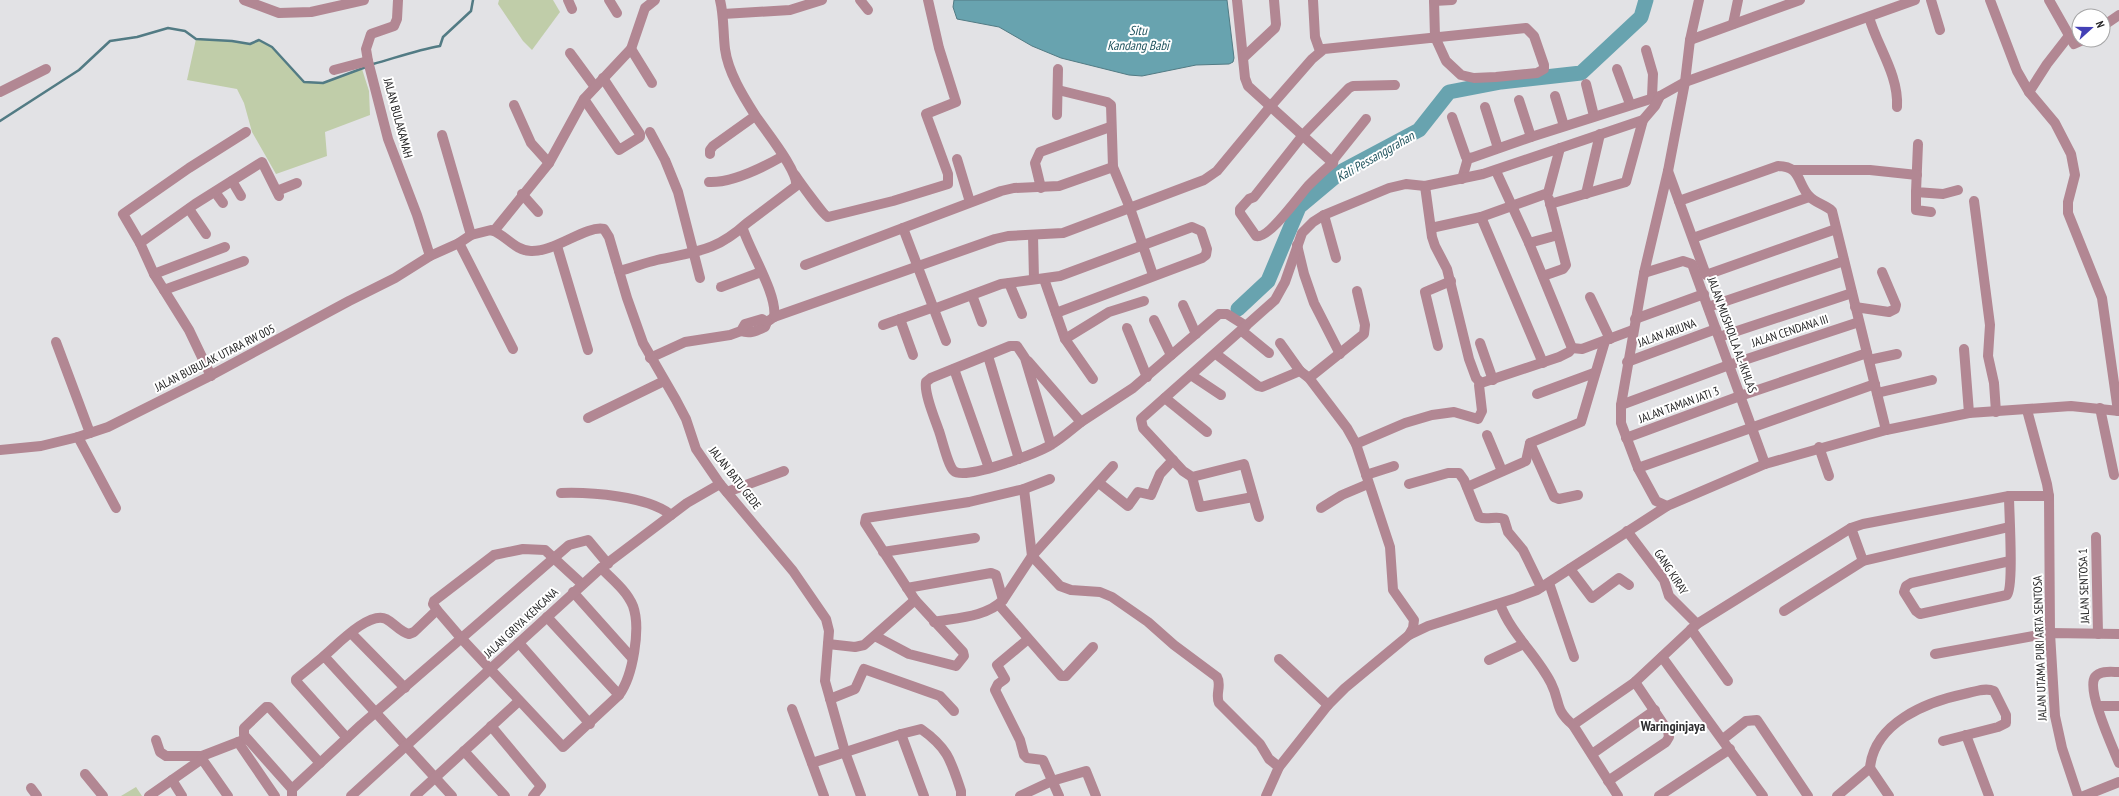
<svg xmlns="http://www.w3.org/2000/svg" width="2119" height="796" viewBox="0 0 2119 796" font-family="'PT Sans Narrow',sans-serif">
  <rect width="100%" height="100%" fill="#e2e2e5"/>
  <g fill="#c0cda9">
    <polygon points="499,0 553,0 560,12 532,50 523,41 498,4"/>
    <polygon points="196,39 232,41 250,44 259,40 272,47 304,82 323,83 362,69 369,91 370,115 325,132 327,156 276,174 252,132 244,103 237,89 187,80"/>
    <polygon points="136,787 142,796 121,796"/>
  </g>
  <polygon fill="#68a3af" stroke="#527b84" points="954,0 1227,0 1234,58 1233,62 1229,64 1196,65 1142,76 1129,75 1061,58 1032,46 999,27 957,19 953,7"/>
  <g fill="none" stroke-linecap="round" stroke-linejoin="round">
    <g stroke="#527b84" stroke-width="2.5">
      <path d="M373,64C395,58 417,50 440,46L443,37L471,11L473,0"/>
      <polyline points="0,121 79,70 110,41 137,37 168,28 185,31 196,39 232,41 250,44 259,40 272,47 304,82 323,83 366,67"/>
    </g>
    <polyline stroke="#68a3af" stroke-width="15" points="1238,309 1268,281 1299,207 1342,171 1419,130 1449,92 1501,82 1581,73 1641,17 1646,0"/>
    <g stroke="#b28793" stroke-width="10">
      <polyline points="244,0 279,13 311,12 364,0"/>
      <polyline points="398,0 397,19 394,26 371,34 366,49 368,61 388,139 417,215 430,256"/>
      <polyline points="568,0 572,9"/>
      <polyline points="609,0 617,13"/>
      <polyline points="860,0 868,10"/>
      <polyline points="1237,0 1245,78 1248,86 1333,163"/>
      <polyline points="1313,0 1315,37 1320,51"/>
      <polyline points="1931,0 1940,30"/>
      <polyline points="1990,0 2017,71 2029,92 2055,123 2071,154 2075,175 2068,202 2068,213 2102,298 2118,411"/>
      <polyline points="2049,0 2074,44 2083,40"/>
      <polyline points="1434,1 1452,0"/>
      <polyline points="723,14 790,10 822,0"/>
      <path d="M1869,17C1877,46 1899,75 1897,107"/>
      <polyline points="1733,24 1738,0"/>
      <polyline points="2103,26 2119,15"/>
      <polyline points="1690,40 1800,0"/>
      <polyline points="631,49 652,83"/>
      <polyline points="1646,50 1653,74 1652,97"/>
      <polyline points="570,53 595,87"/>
      <polyline points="1244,57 1275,28 1276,24 1274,0"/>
      <polyline points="1617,69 1630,104"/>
      <polyline points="334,70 368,61"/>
      <polyline points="1586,84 1594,116"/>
      <polyline points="1058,90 1107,102 1111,105 1113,167 1130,208 1153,275"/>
      <polyline points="0,92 46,69"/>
      <polyline points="2029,92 2047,64 2068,37"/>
      <polyline points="1555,96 1564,126"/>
      <polyline points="584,99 619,150 640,137 640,134 603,78"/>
      <polyline points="1519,100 1531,137"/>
      <polyline points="514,105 531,143 549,163"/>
      <polyline points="1485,107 1498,148"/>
      <polyline points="1057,115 1058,69"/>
      <polyline points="1452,117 1466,157 1471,158 1531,137 1660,96 1685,82 1915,0"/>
      <path d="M1366,119L1334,159L1333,163C1324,170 1316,178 1308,186C1299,196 1268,240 1256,236L1240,213V209L1249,199L1254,197L1303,135L1349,88L1353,86L1395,85"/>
      <polyline points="650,132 665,160 678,192 700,278"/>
      <polyline points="442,135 471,235"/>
      <polyline points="1918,144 1916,192 1943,194 1958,190"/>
      <polyline points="710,154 710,150 713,146 755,116"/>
      <polyline points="957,159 970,202"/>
      <polyline points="1794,170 1870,170 1917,175"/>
      <polyline points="1668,171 1706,275 1836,229"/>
      <path d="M795,175C799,181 824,216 828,217L893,201L948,184V174L926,114L956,102L939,48L928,0"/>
      <polyline points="1462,179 1468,158"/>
      <polyline points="232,181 241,196"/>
      <path d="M709,182C733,183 762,168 783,156"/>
      <polyline points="1425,186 1432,237 1435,246 1447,269 1469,359 1476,378 1481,383"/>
      <polyline points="1041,188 1035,163 1040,152 1110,127"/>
      <polyline points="277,191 297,183"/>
      <polyline points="215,192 223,203"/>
      <polyline points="1916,192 1916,210 1931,212"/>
      <polyline points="522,194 538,212"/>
      <polyline points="1586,194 1600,134"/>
      <path d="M1679,201L1778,166C1801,166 1797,183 1809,196C1815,203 1826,205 1832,211L1886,430"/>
      <polyline points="1974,201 1990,325 1988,356 1994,383 1996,412"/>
      <polyline points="1550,204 1626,182 1643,120"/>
      <polyline points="189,209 206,234"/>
      <polyline points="1324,215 1336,258"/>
      <polyline points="1481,217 1543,363"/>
      <polyline points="903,228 946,341"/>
      <polyline points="1431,228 1481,217 1548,193 1560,148"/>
      <path d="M743,229C750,251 778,296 774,317"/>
      <polyline points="494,231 549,163 584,99 631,49 645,8 655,0"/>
      <polyline points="1033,235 1034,279"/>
      <polyline points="1693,238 1809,197"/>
      <polyline points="140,243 195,204 262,162 279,196"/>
      <polyline points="459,243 513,349"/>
      <polyline points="1529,243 1558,235"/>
      <polyline points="1297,245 1304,274 1314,303 1340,354"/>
      <polyline points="557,246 588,350"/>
      <polyline points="805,265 1001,191 1014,188 1059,186 1113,167"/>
      <path d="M619,271C632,268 644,263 657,260C697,251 715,252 747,223L796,186C799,171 764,129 755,115C743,96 728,72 725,49C723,32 724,16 720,0"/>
      <polyline points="1644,273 1683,261 1692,264 1765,464"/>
      <polyline points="154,274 225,247"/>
      <polyline points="1543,276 1563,269 1566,265 1549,199"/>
      <polyline points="1044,279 1065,339 1093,379"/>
      <polyline points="1009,283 1022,314"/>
      <polyline points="721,287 761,272"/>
      <polyline points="164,290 244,261"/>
      <polyline points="972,295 982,322"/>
      <polyline points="1590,297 1610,339"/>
      <polyline points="1183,305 1196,334"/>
      <polyline points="1708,307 1844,261"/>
      <polyline points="1855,307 1889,312 1895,309 1896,305 1882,272"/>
      <polyline points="934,309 1001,284 1060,276 1192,227 1201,231 1207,249 1206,255 1202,258 1056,313"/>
      <polyline points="900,319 913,355"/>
      <polyline points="1635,319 1704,294"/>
      <polyline points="1154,320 1171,355"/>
      <polyline points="883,325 934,307"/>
      <polyline points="1127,328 1147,377"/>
      <path d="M741,331C750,334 756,331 765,327L767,322L774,317L995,239L1008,236L1063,233L1204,180L1217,171L1270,107L1312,59L1324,49L1526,28L1534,36L1544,65V69L1537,73L1496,77L1474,78L1461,75L1446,61L1435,37L1434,0"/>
      <polyline points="1242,331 1269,353"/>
      <polyline points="1719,337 1852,293"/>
      <polyline points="1065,339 1109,312 1144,301"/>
      <polyline points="56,342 90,433"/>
      <polyline points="1280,343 1300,371"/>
      <polyline points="1480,343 1493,380"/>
      <polyline points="1438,346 1425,292 1451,281"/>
      <polyline points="1572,348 1582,349 1633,330"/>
      <polyline points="1964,349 1969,413"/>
      <polyline points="1216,354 1258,386 1262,387 1300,371 1309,378 1347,428 1356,444 1390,547 1393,590 1414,620 1413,628 1409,635"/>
      <polyline points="988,356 1019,459"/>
      <polyline points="650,358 685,342 730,335 741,331 745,324 762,319 767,322"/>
      <polyline points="1869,360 1897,354"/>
      <polyline points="1028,361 1081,422 1133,388 1219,314 1227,314 1246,326"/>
      <polyline points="1627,362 1716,329"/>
      <polyline points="954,369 989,468"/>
      <polyline points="1191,375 1221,395"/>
      <polyline points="211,376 189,330 154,274 140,243 123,214 189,168 246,132"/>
      <polyline points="1309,378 1364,334 1365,325 1357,291"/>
      <polyline points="1481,383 1559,357 1569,352 1572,348 1529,243 1496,171"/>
      <polyline points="1877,393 1932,380"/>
      <polyline points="1537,394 1594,373"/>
      <polyline points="1165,398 1207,432"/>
      <polyline points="1621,405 1729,365 1859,322"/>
      <polyline points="2100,408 2114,475"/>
      <polyline points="2027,410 2047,484 2049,496 2050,633 2055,716 2062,748 2078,796"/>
      <polyline points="588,418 664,381"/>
      <polyline points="1487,435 1502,471"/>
      <polyline points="78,437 116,508"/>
      <polyline points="1626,438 1740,396 1867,353"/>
      <polyline points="1530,443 1554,497 1559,499 1578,495"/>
      <polyline points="1356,444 1405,423 1432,415 1454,412 1478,419 1482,411 1479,385 1481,383"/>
      <path d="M1051,445L1025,358L1017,346H1010L931,378L926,382C924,394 935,419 939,431C942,439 948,466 954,471C965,481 1036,453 1049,446C1060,440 1071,430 1081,422"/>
      <polyline points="1819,447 1829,476"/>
      <polyline points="1638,468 1875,384"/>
      <polyline points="1366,475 1394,466"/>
      <polyline points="1192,477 1200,507 1253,497"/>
      <polyline points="1099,483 1128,506 1138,492 1151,495 1160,474 1173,460"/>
      <path d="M1409,484L1448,473H1459L1464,480L1479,517C1487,521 1496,515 1504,519L1508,532L1523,550L1541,587"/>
      <polyline points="1467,487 1526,461 1530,443 1581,422 1605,341"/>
      <path d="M1024,489L1032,556L1060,586L1071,590L1100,592L1112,597L1148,622L1174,645L1217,677C1222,685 1215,694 1219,703L1260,744L1269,759L1279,767"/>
      <polyline points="727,492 784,471"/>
      <path d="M561,493C590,492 648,496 671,515"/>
      <path d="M2009,496C2009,512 2014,587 2007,595L1920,614L1916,611L1904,592L1906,586L1911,583L2010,561"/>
      <polyline points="1667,506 1656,501 1638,468 1621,423 1621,405 1644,273 1668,171 1685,82 1690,40 1699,0"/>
      <polyline points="1321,508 1342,495 1368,484"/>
      <polyline points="1259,517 1244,464 1192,477 1183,471 1143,428 1141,419 1275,300 1285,282 1302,233 1313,222 1324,215 1389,188 1406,184 1425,186 1483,174 1643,120 1655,106 1660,96"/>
      <polyline points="1851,528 1863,561"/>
      <polyline points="1627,531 1664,580 1669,596 1697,624"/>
      <polyline points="2096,537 2098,634"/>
      <polyline points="883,552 975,538"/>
      <polyline points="1570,569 1592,598 1619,578 1629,585"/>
      <polyline points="1549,583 1574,657"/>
      <path d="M582,584L545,550L523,549L494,555L434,601L433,604L437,610L461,638L563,747L619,695C633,676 641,628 633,606C627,591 612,579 601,568"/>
      <path d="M907,588L991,573L996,575L1003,600C987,617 955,618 934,622"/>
      <polyline points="573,592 632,658"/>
      <polyline points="915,600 865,523 866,518 969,502 1024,489 1050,479"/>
      <polyline points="1003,600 1032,556 1113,466"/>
      <path d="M1500,604C1511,634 1537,655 1551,683C1561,703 1554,709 1573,725"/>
      <polyline points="999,605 1061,676 1066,676 1093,647"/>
      <polyline points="1784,611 1863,561 2009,527"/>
      <polyline points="547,617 619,695"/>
      <polyline points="1691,629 1728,681"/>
      <polyline points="351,633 405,688"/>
      <polyline points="1027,640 997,665 1005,679 998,684 995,690 1020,740 1024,755 1027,758 1043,760 1059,796"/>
      <polyline points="519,643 590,724"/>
      <polyline points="828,644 855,647 864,645 915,600 963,652 964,656 956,666 909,654 875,636"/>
      <polyline points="1935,654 2050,633 2119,634"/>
      <path d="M324,656C337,645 369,611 386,619C394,623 400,632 409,634L414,632L437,610"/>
      <polyline points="1662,657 1763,796"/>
      <polyline points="1279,659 1328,705"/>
      <polyline points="1489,660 1524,644"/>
      <path d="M2119,672C2112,672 2100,670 2095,677C2086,690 2113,748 2119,763"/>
      <polyline points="830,699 855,689 864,669 940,696 954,711"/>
      <polyline points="2098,706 2119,706"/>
      <polyline points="792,709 824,796"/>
      <polyline points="491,726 541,786 533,796"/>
      <polyline points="901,734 924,796"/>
      <polyline points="1966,735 1989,796"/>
      <polyline points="347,738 296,681 296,679 324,656 452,796"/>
      <polyline points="1723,739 1746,721 1757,720 1808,796"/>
      <polyline points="156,740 160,752 166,756 202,756 246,739"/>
      <polyline points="238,742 275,796"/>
      <polyline points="464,751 505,796"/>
      <polyline points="1592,754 1655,710"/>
      <path d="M812,763L901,734L921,729C948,748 951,761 961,791V796"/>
      <polyline points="1870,768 1889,796"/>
      <polyline points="85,774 103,796"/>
      <polyline points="172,780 182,796"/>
      <polyline points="1608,781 1666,742 1669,737 1668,731 1635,682"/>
      <polyline points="31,788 37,796"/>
      <polyline points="292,789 244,735 244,728 266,707 269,707 320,763"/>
      <polyline points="149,796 202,759 228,796"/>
      <polyline points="292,796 292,789 361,725 569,545 588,540 608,564"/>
      <polyline points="351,796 601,568 687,503 720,484"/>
      <polyline points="415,796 519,701"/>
      <polyline points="1020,796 1052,781 1086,771 1096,796"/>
      <polyline points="1266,796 1279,767 1328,705 1345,688 1409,635 1428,626 1516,598 1537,590 1667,506 1765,464 1886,430 1969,413 2071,406 2119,411"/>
      <polyline points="1618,796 1573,725 1635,682 1697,624 1851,528 1863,524 2009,496 2049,496"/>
      <polyline points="1659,796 1730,749"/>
      <path d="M1837,796L1870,768C1874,723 1926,702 1964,694C1974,692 1985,687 1994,691L2006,715V723L1998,727L1943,741"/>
      <polyline points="2084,796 2119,782"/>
    </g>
    <path stroke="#b28793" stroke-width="10" d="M0,450L41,446L78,437L108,427L206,378L349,301L395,278L430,256L459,243L471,235L491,230C505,234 515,251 531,251C555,252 586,225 604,229L609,237L627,298L643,343L676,400L686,419L696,449L720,484L793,571L826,619L829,631L825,681L845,752L861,796"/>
  </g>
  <g text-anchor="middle" stroke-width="4" stroke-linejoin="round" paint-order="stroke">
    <g font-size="12" fill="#1f1f20" stroke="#fff">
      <text transform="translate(398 118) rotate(75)" y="4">JALAN BULAKAMAH</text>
      <text transform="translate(1790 331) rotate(-18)" y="4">JALAN CENDANA III</text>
      <text transform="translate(1667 333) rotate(-20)" y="4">JALAN ARJUNA</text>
      <text transform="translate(1732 335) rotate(70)" y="4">JALAN MUSHOLLA AL-IKHLAS</text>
      <text transform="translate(215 358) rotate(-27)" y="4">JALAN BUBULAK UTARA RW 005</text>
      <text transform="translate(1679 405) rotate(-20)" y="4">JALAN TAMAN JATI 3</text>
      <text transform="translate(735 478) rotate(52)" y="4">JALAN BATU GEDE</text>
      <text transform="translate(1671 572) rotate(57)" y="4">GANG KIRAY</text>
      <text transform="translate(2084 586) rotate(-92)" y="4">JALAN SENTOSA 1</text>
      <text transform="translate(521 623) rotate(-43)" y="4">JALAN GRIYA KENCANA</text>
      <text transform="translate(2040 648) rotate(-92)" y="4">JALAN UTAMA PURI ARTA SENTOSA</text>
    </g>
    <g font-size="13" font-style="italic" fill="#22555f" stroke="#fff">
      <text x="1138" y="35">Situ<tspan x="1138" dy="15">Kandang Babi</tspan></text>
      <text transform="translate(1375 156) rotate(-30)" y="5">Kali Pessanggrahan</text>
    </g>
    <g font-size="14" font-weight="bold" fill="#2d2d2f" stroke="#fff">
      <text x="1673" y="731">Waringinjaya</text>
    </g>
  </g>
  <g transform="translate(2091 28) rotate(69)"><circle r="19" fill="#ffffff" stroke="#a5a5a6"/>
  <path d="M0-3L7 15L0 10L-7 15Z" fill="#4340b6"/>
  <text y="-6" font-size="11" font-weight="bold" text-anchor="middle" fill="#1f1f20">N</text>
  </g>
</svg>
